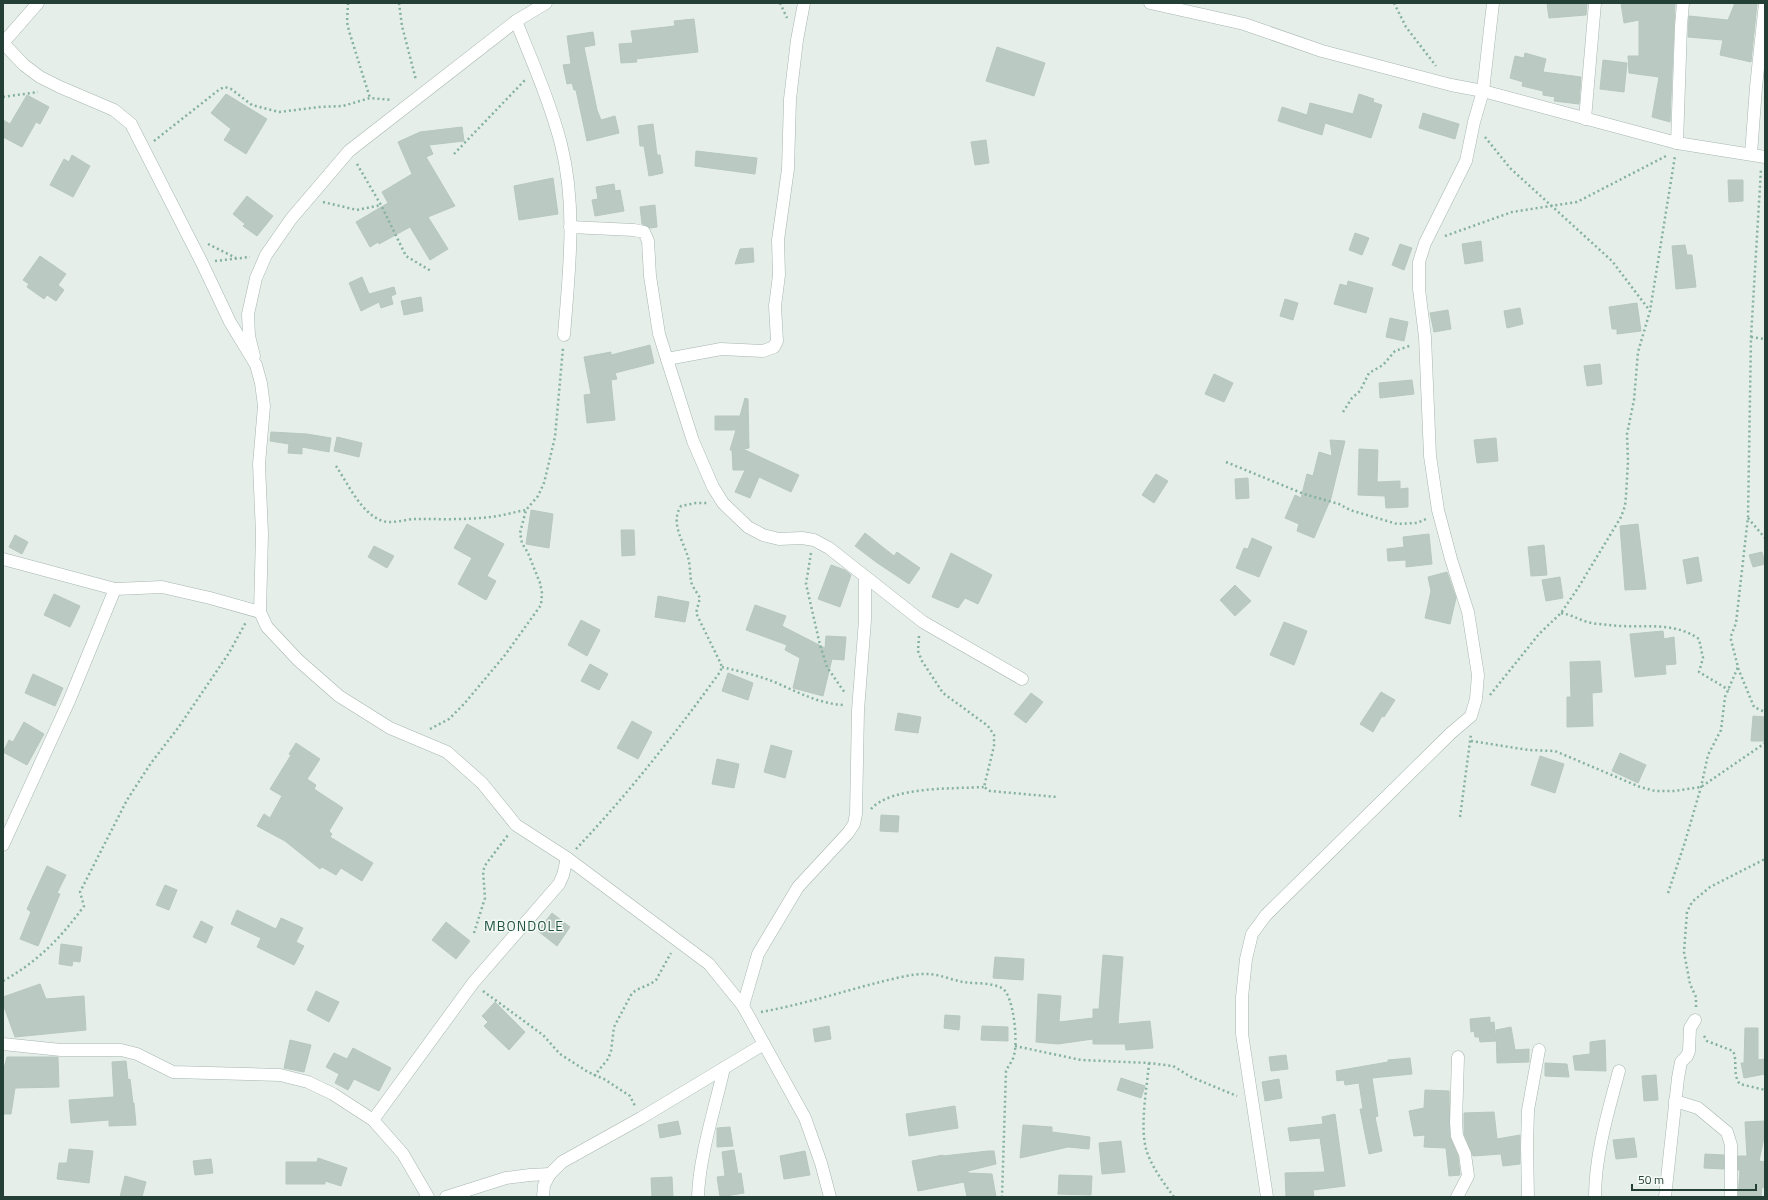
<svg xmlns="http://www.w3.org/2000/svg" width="1768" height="1200" viewBox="0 0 1768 1200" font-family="'Titillium Web',sans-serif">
  <rect width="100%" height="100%" fill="#e5eee9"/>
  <g fill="#bac9c2" stroke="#b7c8bf">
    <polygon points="1547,3 1587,3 1586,15 1549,18"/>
    <polygon points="1621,3 1675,3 1670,122 1652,117 1659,77 1629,73 1628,56 1639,56 1639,20 1624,23"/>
    <polygon points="1735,3 1757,3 1751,62 1720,55 1723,40 1688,37 1689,16 1728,20"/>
    <polygon points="694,19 698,52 636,59 637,62 621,63 619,44 633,43 631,31 675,26 674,21"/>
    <polygon points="593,32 595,45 584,47 597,110 601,120 615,116 619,133 587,141 576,90 574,90 572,83 567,84 563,65 571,64 567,36"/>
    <polygon points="997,47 1045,63 1034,96 986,81"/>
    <polygon points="1525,53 1546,59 1543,72 1581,77 1579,104 1554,101 1555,97 1543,95 1543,91 1522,86 1523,82 1510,78 1515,56 1524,58"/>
    <polygon points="1603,60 1627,63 1624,92 1600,89"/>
    <polygon points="226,94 267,119 246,154 224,140 231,129 211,113"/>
    <polygon points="1359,94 1374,99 1373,102 1382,105 1371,138 1325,123 1322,135 1278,121 1282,107 1307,115 1310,103 1353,114"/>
    <polygon points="27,95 49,107 40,124 36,122 22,147 3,137 3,120 10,124"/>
    <polygon points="1423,113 1459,124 1455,139 1419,128"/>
    <polygon points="653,124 657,155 660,155 663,173 649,176 644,146 640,146 638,126"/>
    <polygon points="462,127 464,141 429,145 433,154 426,157 455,206 428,217 448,249 430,260 410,227 379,244 378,242 370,247 356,222 388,203 382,192 412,174 398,142 420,132"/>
    <polygon points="986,140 989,163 975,165 971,142"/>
    <polygon points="696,151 757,158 755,174 695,166"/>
    <polygon points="72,155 90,166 73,197 50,185 64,159 69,162"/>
    <polygon points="553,178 558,214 519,220 514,186"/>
    <polygon points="1728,180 1743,180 1743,201 1729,202"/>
    <polygon points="614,184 615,191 620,190 624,211 595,216 592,200 598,199 596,187"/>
    <polygon points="247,196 273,216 257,236 243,226 245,224 233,214"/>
    <polygon points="655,205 657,227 650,228 642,224 640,207"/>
    <polygon points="1355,233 1369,238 1362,255 1349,250"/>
    <polygon points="1481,241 1483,261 1465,264 1462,244"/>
    <polygon points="1400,244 1412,248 1404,270 1392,265"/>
    <polygon points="1685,245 1687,255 1692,255 1696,287 1676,289 1672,246"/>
    <polygon points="753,248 754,262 735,264 740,249"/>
    <polygon points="40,256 66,274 58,285 64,290 56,301 47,295 44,299 27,287 29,284 23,280"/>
    <polygon points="362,277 369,294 394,287 396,294 391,296 393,304 381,308 379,302 361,311 349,283"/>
    <polygon points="1348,281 1373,288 1366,313 1334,304 1340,284 1347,286"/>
    <polygon points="421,297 423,311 404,315 401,301"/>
    <polygon points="1285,299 1298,303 1293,320 1280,316"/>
    <polygon points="1637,303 1641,331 1617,334 1617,329 1612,329 1609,307"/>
    <polygon points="1520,308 1523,324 1507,328 1504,311"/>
    <polygon points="1448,310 1451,329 1434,332 1430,313"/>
    <polygon points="1390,318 1408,322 1404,341 1386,337"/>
    <polygon points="650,345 654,363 615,373 617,379 611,380 615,420 587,423 584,395 591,394 584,357 611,352 611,355"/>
    <polygon points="1600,364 1602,384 1587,386 1584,366"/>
    <polygon points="1214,374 1233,383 1224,402 1205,394"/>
    <polygon points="1412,380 1414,394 1380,398 1379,383"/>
    <polygon points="745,398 748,399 749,448 743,449 799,475 791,492 759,477 750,498 735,492 745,470 733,470 732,450 730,450 736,430 715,430 715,416 740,416"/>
    <polygon points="271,432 307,434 331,438 329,452 302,447 302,454 288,453 289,444 270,441"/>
    <polygon points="337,437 362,443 359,457 334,451"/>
    <polygon points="1496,438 1498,461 1477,463 1474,440"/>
    <polygon points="1330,440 1345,441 1331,498 1314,538 1297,531 1299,524 1285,518 1295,495 1301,498 1307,474 1313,476 1319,452 1332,456"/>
    <polygon points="1359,449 1378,450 1377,482 1400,481 1400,489 1408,488 1408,507 1386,508 1385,496 1358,495"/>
    <polygon points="1156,474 1168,481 1154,503 1142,495"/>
    <polygon points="1248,478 1249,498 1236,499 1235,479"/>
    <polygon points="531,510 553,514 549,548 526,544"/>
    <polygon points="467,524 504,544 487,576 496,581 486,600 458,584 472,558 454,548"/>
    <polygon points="1638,524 1646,589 1625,590 1620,526"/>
    <polygon points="621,530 634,530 635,555 622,556"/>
    <polygon points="865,533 894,556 897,552 920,568 909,584 876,562 855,546"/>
    <polygon points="1429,534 1432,564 1406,567 1406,560 1388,561 1387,549 1404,547 1403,537"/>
    <polygon points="15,535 28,542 22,554 9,547"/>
    <polygon points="1252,538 1272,547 1259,577 1236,568 1244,548 1248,549"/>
    <polygon points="1544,545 1547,575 1531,576 1528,547"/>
    <polygon points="374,546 394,556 387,568 368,557"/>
    <polygon points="1762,552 1765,564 1753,567 1749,555"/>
    <polygon points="951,553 992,575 978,604 965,598 958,608 932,597"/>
    <polygon points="1698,557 1702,581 1687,584 1683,560"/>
    <polygon points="831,565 845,570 851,575 840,607 818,599"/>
    <polygon points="1447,572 1456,598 1450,624 1425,618 1431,591 1428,577"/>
    <polygon points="1560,577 1563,598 1546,601 1542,580"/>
    <polygon points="1235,585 1251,601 1235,616 1220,600"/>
    <polygon points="54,594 80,606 70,627 44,615"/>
    <polygon points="658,596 689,602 685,622 655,617"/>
    <polygon points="755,605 786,616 782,626 825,648 826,636 846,637 844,660 832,659 823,696 793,688 800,658 785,650 787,645 746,630"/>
    <polygon points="581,620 600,630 587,656 568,645"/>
    <polygon points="1284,622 1307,631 1294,665 1270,655"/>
    <polygon points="1663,631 1664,639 1674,637 1676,664 1665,665 1666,674 1635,677 1630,634"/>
    <polygon points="1600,661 1602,692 1592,693 1593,726 1567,727 1567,697 1571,697 1570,662"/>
    <polygon points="590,664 608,674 599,690 581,681"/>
    <polygon points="728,673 753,683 748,700 722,691"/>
    <polygon points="33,674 63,688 55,706 25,693"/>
    <polygon points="1381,692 1395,700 1384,717 1382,716 1373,732 1360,724"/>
    <polygon points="1031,693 1043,702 1026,723 1014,714"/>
    <polygon points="898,713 921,717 918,733 895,730"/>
    <polygon points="1753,716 1765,717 1765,741 1751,741"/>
    <polygon points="632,721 652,732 638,759 617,748"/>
    <polygon points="24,722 44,734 27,765 3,752 9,740 13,742"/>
    <polygon points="296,743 320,759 307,779 316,785 314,789 343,808 329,831 332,834 330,837 373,863 362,881 341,868 336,875 322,867 320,869 285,841 257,826 264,814 270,818 282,796 270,789 291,755 289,754"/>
    <polygon points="771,745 792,751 785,778 764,772"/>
    <polygon points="1620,753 1646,765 1638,783 1612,771"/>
    <polygon points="1540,756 1564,764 1555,793 1531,785"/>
    <polygon points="717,759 739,764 734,788 712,784"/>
    <polygon points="881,815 899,816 898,832 880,831"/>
    <polygon points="47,866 66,875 57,893 60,894 38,946 20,939 31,912 27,909"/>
    <polygon points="165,885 177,890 169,910 156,905"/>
    <polygon points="237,910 276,929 281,918 303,928 296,942 304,946 294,965 257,947 261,938 231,924"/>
    <polygon points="552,913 570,927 557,946 538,931"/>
    <polygon points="201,921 213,927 206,943 193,937"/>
    <polygon points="446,922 470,941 456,959 432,940"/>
    <polygon points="61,944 82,947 80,962 73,961 72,966 59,964"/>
    <polygon points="1103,955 1123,957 1118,1024 1150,1021 1153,1048 1126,1050 1125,1044 1093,1044 1093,1039 1058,1044 1036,1042 1038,994 1061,996 1059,1022 1093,1018 1093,1009 1099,1009"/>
    <polygon points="995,957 1024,959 1023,980 993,978"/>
    <polygon points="40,984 46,999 84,996 86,1030 15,1037 3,1004 3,997"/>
    <polygon points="316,991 339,1002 329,1022 307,1010"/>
    <polygon points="495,1002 525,1032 509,1050 484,1026 488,1022 482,1016"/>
    <polygon points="945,1015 960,1016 959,1030 944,1028"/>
    <polygon points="1490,1017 1490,1023 1494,1022 1496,1041 1480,1042 1479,1037 1475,1037 1474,1031 1471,1032 1470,1019"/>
    <polygon points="829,1026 831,1039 815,1042 813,1029"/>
    <polygon points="982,1026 1008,1027 1008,1041 981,1040"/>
    <polygon points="1511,1027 1515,1050 1529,1049 1529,1062 1497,1063 1496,1030"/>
    <polygon points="1745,1028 1758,1028 1758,1060 1765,1059 1765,1074 1744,1078 1741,1063 1744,1063"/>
    <polygon points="290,1040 311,1045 304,1072 284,1068"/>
    <polygon points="1605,1040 1606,1071 1575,1070 1573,1056 1590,1054 1590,1042"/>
    <polygon points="353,1048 391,1068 379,1091 354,1079 348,1090 335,1083 339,1074 326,1067 334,1053 347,1059"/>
    <polygon points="1286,1055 1288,1069 1271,1071 1269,1057"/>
    <polygon points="7,1057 58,1057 59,1087 15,1088 11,1114 3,1114 3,1072"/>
    <polygon points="1410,1058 1412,1074 1372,1078 1378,1116 1375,1117 1382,1151 1369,1154 1360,1109 1363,1109 1359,1083 1345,1085 1344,1080 1337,1081 1336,1071 1388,1062 1388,1060"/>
    <polygon points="126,1061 128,1080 130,1079 133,1103 134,1103 136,1125 109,1126 109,1120 71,1123 69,1100 114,1097 112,1062"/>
    <polygon points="1545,1063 1567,1064 1569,1077 1545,1076"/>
    <polygon points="1656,1075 1658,1100 1644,1101 1642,1076"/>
    <polygon points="1121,1078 1145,1086 1141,1098 1117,1090"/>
    <polygon points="1279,1079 1282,1098 1265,1101 1262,1082"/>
    <polygon points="1425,1090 1449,1091 1450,1137 1458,1156 1460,1175 1449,1176 1446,1148 1424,1147 1425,1135 1414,1136 1409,1111 1424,1108"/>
    <polygon points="955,1106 958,1128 909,1136 906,1114"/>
    <polygon points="1494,1112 1497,1139 1520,1135 1520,1164 1503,1166 1501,1154 1473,1156 1464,1134 1464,1113"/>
    <polygon points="1335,1114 1345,1186 1313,1190 1314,1197 1286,1197 1285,1173 1325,1172 1320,1138 1290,1141 1288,1128 1323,1124 1322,1117"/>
    <polygon points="678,1121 681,1134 660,1138 658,1125"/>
    <polygon points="1765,1121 1765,1133 1759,1161 1765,1162 1765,1188 1762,1187 1761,1197 1738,1197 1740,1170 1738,1170 1738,1156 1747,1156 1745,1122"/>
    <polygon points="1023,1125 1052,1127 1052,1132 1090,1137 1089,1149 1068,1147 1020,1158"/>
    <polygon points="730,1127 733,1146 717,1147 717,1128"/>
    <polygon points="1634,1138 1637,1157 1616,1159 1613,1140"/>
    <polygon points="1121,1141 1125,1172 1102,1174 1099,1143"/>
    <polygon points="69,1149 93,1151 89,1183 57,1179 59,1163 67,1163"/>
    <polygon points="734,1150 738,1174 741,1173 744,1193 720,1197 717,1177 725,1176 722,1152"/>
    <polygon points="805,1151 810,1175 784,1179 780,1156"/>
    <polygon points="988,1151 994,1151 996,1164 968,1171 968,1173 992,1174 996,1197 967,1197 964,1182 918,1191 912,1161 943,1155 943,1156"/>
    <polygon points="1705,1154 1724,1155 1724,1169 1704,1168"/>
    <polygon points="318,1158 347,1168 341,1186 325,1181 325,1184 286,1184 286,1162 317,1162"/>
    <polygon points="211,1159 213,1173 195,1175 193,1161"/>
    <polygon points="1059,1175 1092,1176 1091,1195 1058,1194"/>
    <polygon points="125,1176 146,1182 142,1197 120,1197"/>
    <polygon points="672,1177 673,1197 652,1197 651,1178"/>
  </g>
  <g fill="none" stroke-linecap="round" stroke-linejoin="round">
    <g stroke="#a7b6b0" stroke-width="13">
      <g id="minor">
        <polyline points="1150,3 1244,24 1322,51 1451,85 1483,91 1677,143 1765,157"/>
        <path d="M516,21C532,61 550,102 561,144C577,207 569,272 564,335"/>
        <polyline points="3,43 24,65 40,77 60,87 114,110 131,124 202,263 230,322 256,365 261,383 264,406 259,464 262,534 260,612 267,627 298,660 339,696 390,728 447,752 482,783 516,825 567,858 709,964 743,1006 805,1118 821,1163 830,1197"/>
        <polyline points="3,43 38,3"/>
        <polyline points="1585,119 1595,3"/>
        <polyline points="1677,143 1681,26 1683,3"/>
        <polyline points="1751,154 1756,87 1765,3"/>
        <polyline points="570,227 634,230 644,232 648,241 650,276 659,334 693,441 713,487 723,503 748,527 763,535 779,539 802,538 814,540 829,548 923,622 1022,679"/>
        <polyline points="254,356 249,336 248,314 256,278 266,255 291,219 349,151 516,21 546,3"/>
        <polyline points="667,359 721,349 763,351 774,347 777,341 775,306 779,275 778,240 788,169 790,99 797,40 804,3"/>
        <polyline points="3,559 115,589 162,587 210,598 260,612"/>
        <polyline points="3,845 69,701 115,589"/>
        <polyline points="743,1006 758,954 798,887 848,833 854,824 856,814 858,710 865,620 865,578"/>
        <polyline points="3,1044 61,1050 121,1050 137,1054 173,1072 280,1075 308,1082 333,1094 373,1120 403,1154 428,1197"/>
        <polyline points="1675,1101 1698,1108 1727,1132 1731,1145 1731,1197"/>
        <polyline points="373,1120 473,983 559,884 563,875 567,858"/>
        <polyline points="446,1197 506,1178 530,1175 550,1174"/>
        <polyline points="543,1197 544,1185 550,1174 562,1162 641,1118 764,1044"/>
        <path d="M698,1197C699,1157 715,1108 724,1068"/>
        <polyline points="1267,1197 1242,1034 1242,997 1246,959 1252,934 1266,915 1451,733 1471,716 1476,699 1478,675 1468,612 1451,559 1438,510 1430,456 1425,337 1419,289 1419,262 1425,243 1466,161 1474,122 1483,91 1493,3"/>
        <polyline points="1457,1197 1468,1176 1465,1154 1457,1136 1456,1122 1458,1057"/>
        <polyline points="1528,1197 1527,1146 1528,1110 1539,1050"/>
        <path d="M1595,1197C1595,1155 1608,1112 1619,1071"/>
        <polyline points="1665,1197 1678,1078 1681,1062 1687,1056 1689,1051 1690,1028 1695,1020"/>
      </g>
    </g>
    <g stroke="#85b1a0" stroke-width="2.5" stroke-dasharray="2 3" stroke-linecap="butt">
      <polyline points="348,3 347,22 349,31 370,98"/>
      <polyline points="399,3 402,26 416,80"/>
      <polyline points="780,3 787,18"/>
      <polyline points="1394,3 1406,27 1436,66"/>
      <polyline points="3,97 38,92"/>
      <polyline points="1485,137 1510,168 1612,261 1650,311"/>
      <polyline points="154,141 220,89 225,87 231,89 252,105 279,112 319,107 343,106 370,98 392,100"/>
      <polyline points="454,154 525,80"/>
      <polyline points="357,164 381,205 406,256 431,271"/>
      <polyline points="323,202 357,210 381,205"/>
      <polyline points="1445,236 1512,212 1577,202 1668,155"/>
      <polyline points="208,244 236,258"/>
      <polyline points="215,261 250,257"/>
      <polyline points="1751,337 1765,339"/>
      <polyline points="1343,412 1352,398 1360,391 1369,373 1383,365 1395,351 1412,345"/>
      <polyline points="1226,462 1304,494 1339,504 1350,510 1397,524 1417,523 1426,519"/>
      <path d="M336,466C348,484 360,511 380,520C391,525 405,519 416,519C440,519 466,520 490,517C502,516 514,512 526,510"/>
      <polyline points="1748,518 1765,538"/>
      <polyline points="811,553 806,584 820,645 827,667 845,693"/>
      <path d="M1561,613C1572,615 1578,619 1587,622C1594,624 1602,624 1609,625C1640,629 1672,620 1699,639L1703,658L1699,672L1729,690"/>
      <polyline points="919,636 918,651 922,661 943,693 988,726 994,735 994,746 984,787 990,791 1057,797"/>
      <path d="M722,667C738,671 756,675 772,681C796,691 818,704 845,705"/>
      <polyline points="1738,668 1754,707 1765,712"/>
      <polyline points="1490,695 1539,634 1561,613 1578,588 1621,517 1625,506 1626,496 1628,461 1627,434 1634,400 1638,352 1650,311 1675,156"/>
      <polyline points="430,729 449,719 464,704 505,655 541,605 542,593 540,583 528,553 522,543 520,533 526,510 538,496 544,483 555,437 563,348"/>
      <polyline points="1471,741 1529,750 1555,751 1640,787 1655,791 1674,791 1701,787 1765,743"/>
      <path d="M871,809C892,786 953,789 984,787"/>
      <polyline points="1460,817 1471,734"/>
      <path d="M576,849C629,793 675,734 720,672L722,667L720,662L696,613L700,598C697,592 692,587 691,581C690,573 690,564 688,557C683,541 670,522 681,506L696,503H707"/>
      <polyline points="1668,893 1685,842 1701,787 1708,755 1721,730 1725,697 1738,667 1731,640 1731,636 1736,623 1748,517 1751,337 1761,169"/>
      <polyline points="474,933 485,898 483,871 486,864 508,835"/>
      <path d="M3,981C37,962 61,938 84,906L80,892L127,800L151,763L178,728L229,653L246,622"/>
      <polyline points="483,991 543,1035 560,1054 588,1072 604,1079 630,1096 635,1106"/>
      <polyline points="1696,1007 1696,997 1690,984 1684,952 1687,912 1692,902 1710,887 1765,859"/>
      <path d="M761,1012C800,1005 838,993 876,983C893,979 913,973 930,974C941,975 952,980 963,982C975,984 990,982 1002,988C1014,995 1018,1043 1014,1055C1013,1061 1008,1066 1006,1071L1002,1197"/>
      <path d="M1704,1036L1707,1041L1733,1051C1738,1061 1732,1075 1740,1084L1765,1090"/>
      <polyline points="1015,1046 1081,1060 1149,1063 1173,1066 1191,1077 1237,1096"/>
      <path d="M1149,1063C1147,1088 1139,1129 1147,1152C1153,1169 1164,1183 1174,1197"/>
      <path d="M594,1076L608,1059L611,1051L614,1027L631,995C637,987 648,987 656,980L671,953"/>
    </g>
    <use href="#minor" stroke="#fff" stroke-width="12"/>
  </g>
  <g text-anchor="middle" stroke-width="3" stroke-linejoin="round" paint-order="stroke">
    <g font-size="14" letter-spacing="1" fill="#1f5241" stroke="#f5faf7">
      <text x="524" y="931">MBONDOLE</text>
    </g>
  </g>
  <rect width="1768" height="1200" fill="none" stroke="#244036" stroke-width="8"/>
  <path d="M1632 1184v6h124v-6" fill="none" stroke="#244036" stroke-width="2"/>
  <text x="1638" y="1184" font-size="12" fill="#244036" stroke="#f5faf7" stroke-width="3" paint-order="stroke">50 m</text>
</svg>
